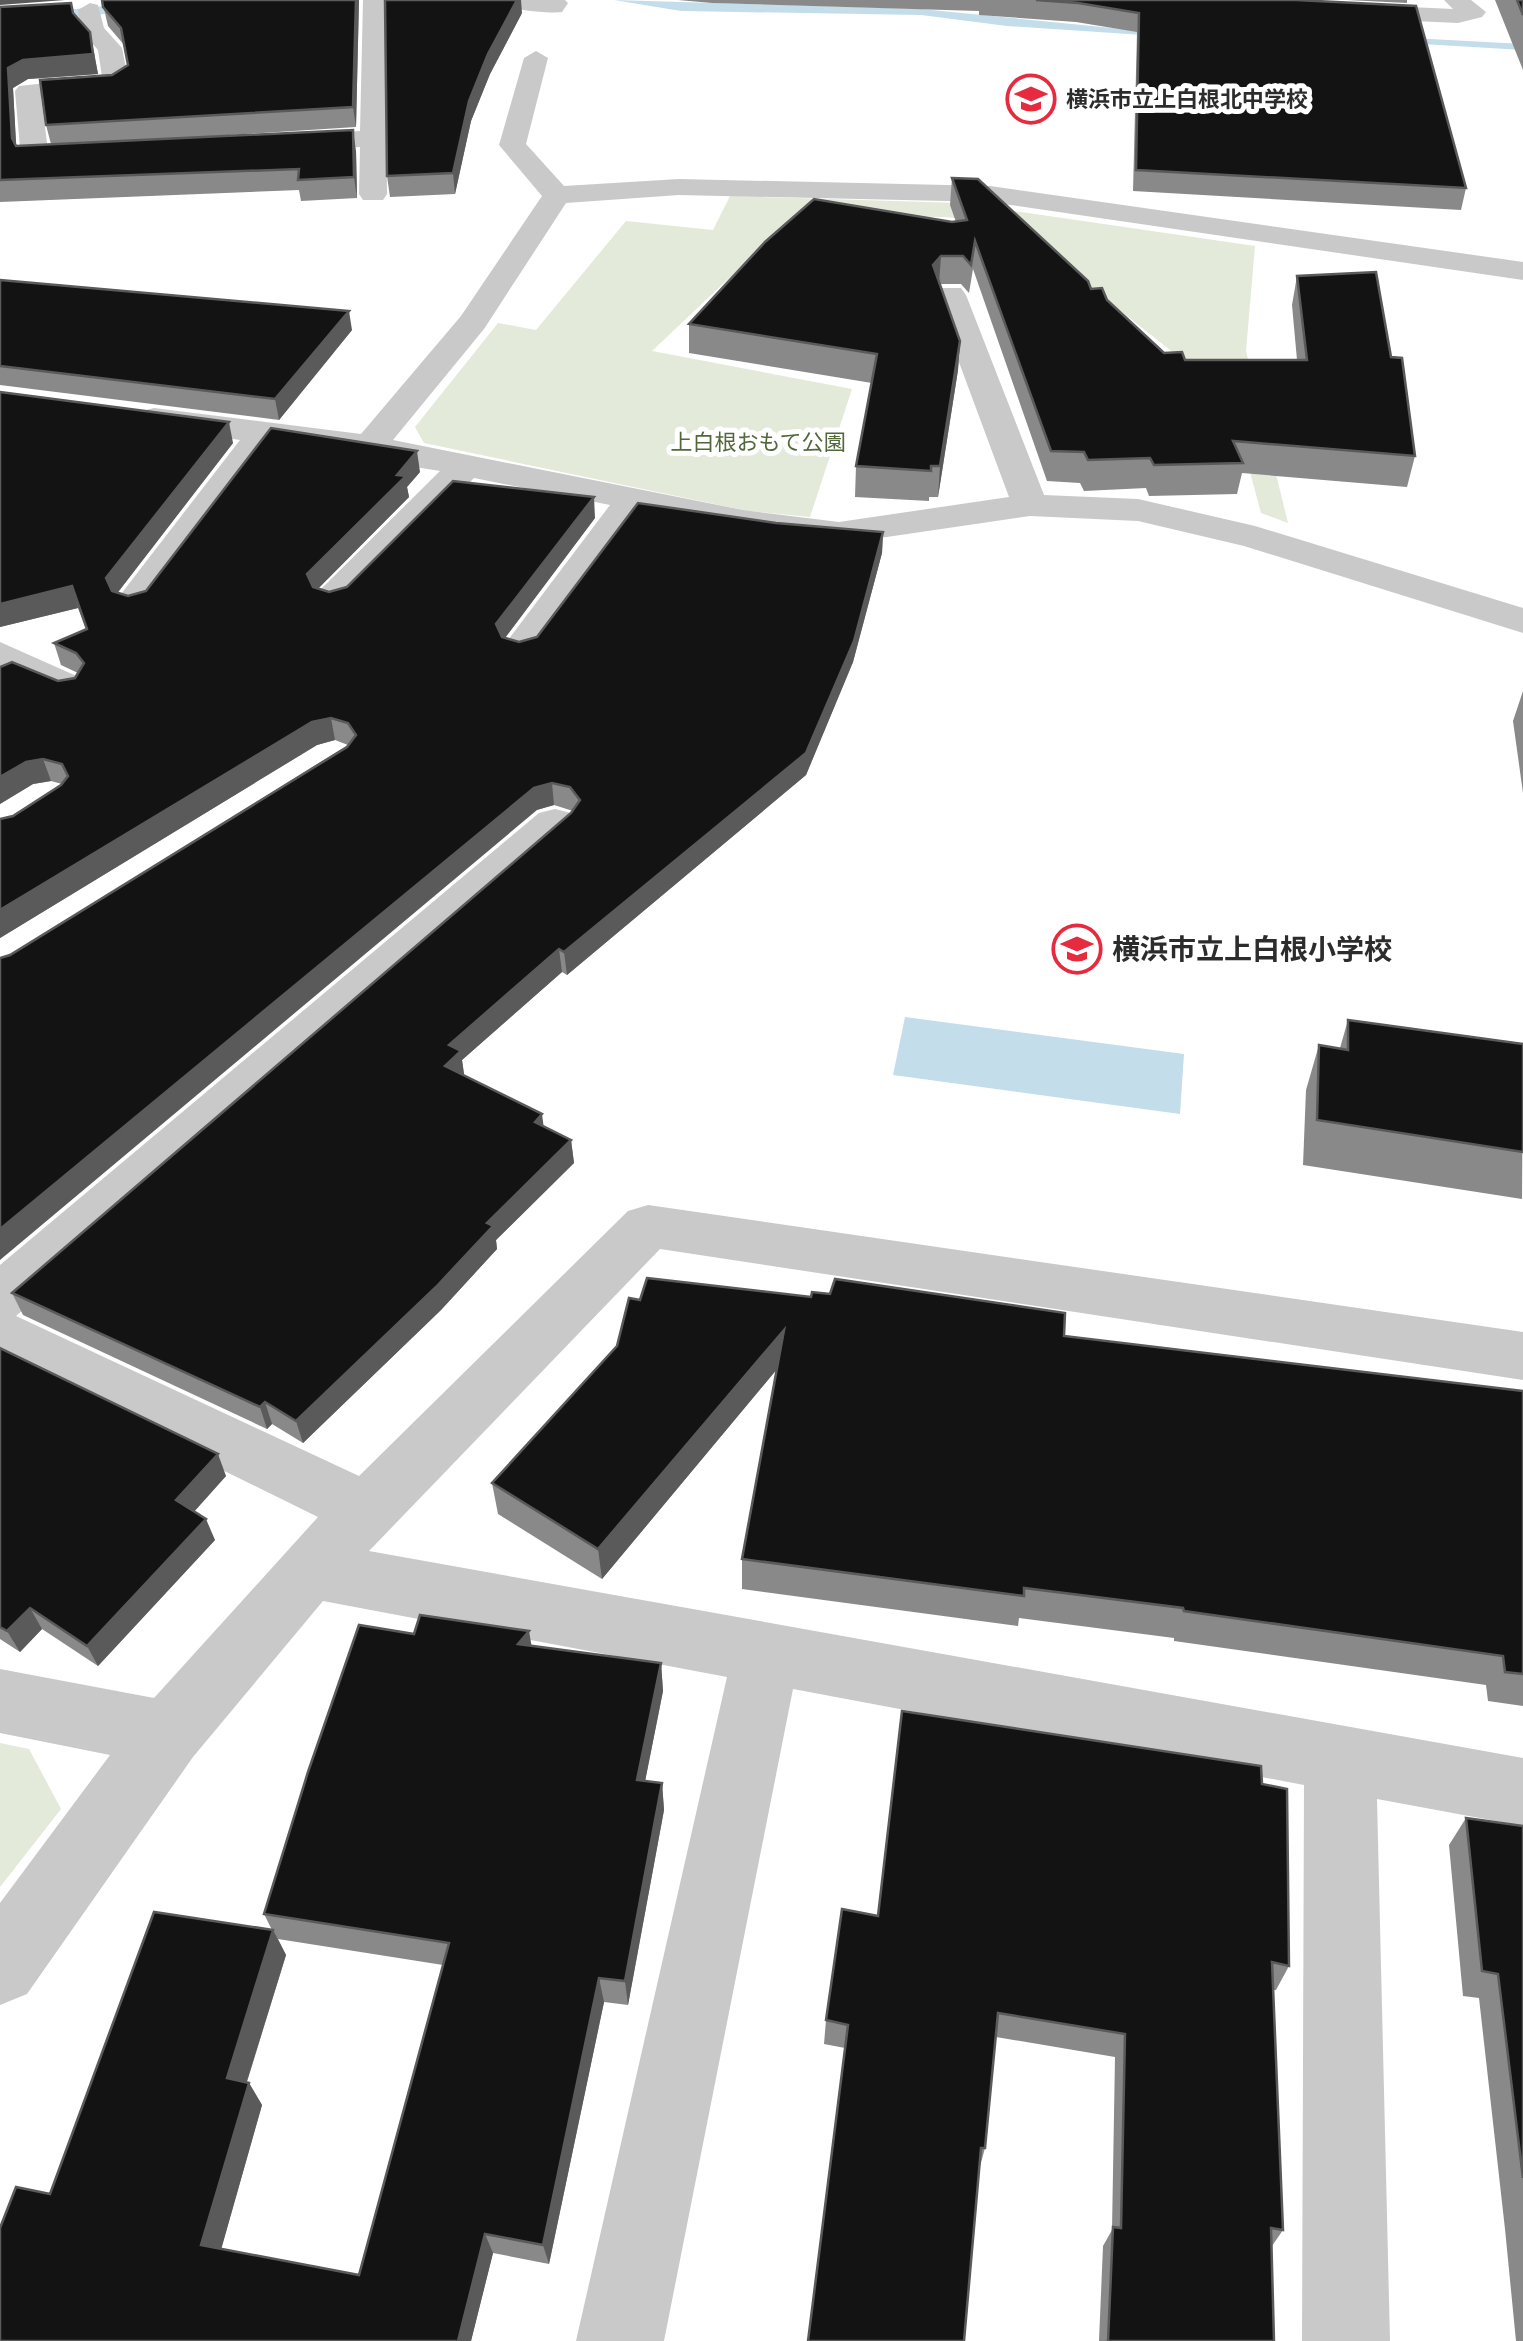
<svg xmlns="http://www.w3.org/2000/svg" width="1523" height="2341" viewBox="0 0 1523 2341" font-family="'Varela Round','Noto Sans JP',sans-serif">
  <rect width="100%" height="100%" fill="#fff"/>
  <g fill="#e3ead9">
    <polygon points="730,196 960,203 1255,246 1246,351 1288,523 1261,513 1239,431 1174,353 1010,224 945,217 836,216 800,211 652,351 852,389 810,517 748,511 424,443 415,427 498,323 536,330 626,221 713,230"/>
    <polygon points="0,1743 29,1749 61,1809 0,1887"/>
  </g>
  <polygon fill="#c4ddeb" points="905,1017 1184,1054 1180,1114 893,1075"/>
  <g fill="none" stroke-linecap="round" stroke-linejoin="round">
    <g fill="#c4ddeb" fill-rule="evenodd">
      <polygon points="161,0 188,0 98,15 0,23 0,17"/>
      <polygon points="614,0 921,9 1163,33 1158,36 1007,26 921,15 681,11"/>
      <polygon points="1393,37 1523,44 1523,50 1389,42"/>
    </g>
    <g fill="#c9c9c9" fill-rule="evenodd">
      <polygon points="363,0 385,0 387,194 383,200 363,200 359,194 360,147 280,152 267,144 280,136 360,131"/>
      <path d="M486,0H565L568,3L562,12C550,14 494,8 486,0Z"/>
      <polygon points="1444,0 1471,0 1486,12 1482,17 1458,23 1345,18 1333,11 1345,4 1453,9"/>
      <polygon points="90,3 98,5 104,28 122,48 129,83 116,91 41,97 48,150 94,147 108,155 94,163 25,165 21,159 15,91 19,86 102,77 98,50 80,30 78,10"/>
      <polygon points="536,51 548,58 526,144 564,186 679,179 990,186 1523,262 1523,280 990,202 679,195 566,203 484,329 393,440 743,510 839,522 1009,497 934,295 939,288 961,288 966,295 1044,495 1138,499 1255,526 1523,608 1523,633 1244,546 1138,521 1030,516 839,544 743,532 643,512 536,657 522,660 508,657 502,648 610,505 474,478 348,606 334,610 320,606 314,598 320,590 440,471 273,444 149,610 135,614 121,610 115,602 121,594 240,440 142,425 137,418 142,411 154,408 361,434 461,316 542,196 499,145 524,58"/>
      <polygon points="0,642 81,678 87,687 81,696 66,700 51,696 0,670"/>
      <polygon points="555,809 571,813 578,823 571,833 16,1316 359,1476 628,1211 648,1205 1523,1332 1523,1380 660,1249 369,1551 1523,1758 1523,1826 1377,1799 1390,2341 1302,2341 1304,1785 793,1689 664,2341 576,2341 727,1677 323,1601 193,1757 27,1994 0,2005 0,1903 110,1755 0,1733 0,1669 154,1698 318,1517 0,1361 0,1265 539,813"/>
    </g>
  </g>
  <g fill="#898989" fill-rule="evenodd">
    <polygon points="102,0 359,0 356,127 166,139 356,151 357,198 301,201 299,190 0,202 0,7 71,3 74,15 94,52 98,74 28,79 13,88 16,146 51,144 46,125 112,75 128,65 125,46 108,26"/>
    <polygon points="678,0 1296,0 1466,188 1461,210 1133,191 1137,32 1076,22 979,15 979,11 712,3"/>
    <polygon points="1347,0 1407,0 1407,3"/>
    <polygon points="1495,0 1523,0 1523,70"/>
    <polygon points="522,13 490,74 471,121 455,194 390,197 387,176"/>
    <polygon points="952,178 1091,289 1107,300 1164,353 1185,360 1297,360 1292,305 1297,276 1391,357 1415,456 1407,487 1242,473 1237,494 1149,496 1146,488 1084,491 1080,483 1047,481 973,269 969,293 961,284 940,284 960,341 958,370 938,497 929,497 929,501 855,497 856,466 872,383 689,353 689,324 956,222 950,205"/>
    <polygon points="0,280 352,330 279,420 0,385"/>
    <polygon points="0,392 233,443 118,592 128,596 146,591 420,472 407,487 409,497 318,588 329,592 595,518 505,638 519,642 537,637 776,523 883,532 882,553 853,662 806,775 567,975 562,972 462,1060 464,1074 463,1075 544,1127 571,1140 574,1163 496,1240 497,1249 441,1310 303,1443 272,1424 267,1429 23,1315 12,1293 573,811 554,805 10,955 348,745 335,740 317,745 0,938 0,819 13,816 62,784 51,781 33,784 0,804 0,667 58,681 75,678 78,673 61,665 54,643 86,629 78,608 0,627"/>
    <polygon points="1523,691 1523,793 1513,721"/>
    <polygon points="1348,1020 1523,1044 1522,1199 1303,1165 1306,1090 1319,1045 1340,1048"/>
    <polygon points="1064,1336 1523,1391 1523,1706 1488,1701 1486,1685 1174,1641 1174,1638 1019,1618 1018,1626 742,1589 742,1559 776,1370 602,1579 498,1514 492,1483 617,1346"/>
    <polygon points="0,1348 226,1476 194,1511 215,1540 98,1666 42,1629 20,1652 0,1639"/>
    <path d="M414,1634L532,1646L661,1663L663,1691L645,1781L662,1783L664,1810L628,2005L604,2002L549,2264L493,2253L471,2341H0L50,2194L272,1930L264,1914ZM278,1939L443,1965L359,2275L221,2249L262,2105L249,2083L247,2082L286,1955Z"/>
    <polygon points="1262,1784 1289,1966 1276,1990 1273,1990 1283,2230 1272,2246 1274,2341 1099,2341 1103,2246 1112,2230 1115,2057 996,2037 985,2148 979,2170 845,2048 824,2044 826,2020 878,1916"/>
    <polygon points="1466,1818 1523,1826 1523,2341 1516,2341 1505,2229 1479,1998 1463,1996 1449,1845"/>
  </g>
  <g fill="#5a5a5a">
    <polygon points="0,0 65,0 0,5"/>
    <polygon points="356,0 359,0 356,127 353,107"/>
    <polygon points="517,0 521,0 522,13 490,74 471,121 455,194 453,173 469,101 488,54"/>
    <polygon points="90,32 98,74 28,79 13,88 17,159 12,138 8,68 23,60"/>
    <polygon points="353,130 356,151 357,198 354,177"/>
    <polygon points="941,256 939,284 933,265"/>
    <polygon points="349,311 352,330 279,420 275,399"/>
    <polygon points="960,341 958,370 938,497 940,466"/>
    <polygon points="229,422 233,443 112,600 106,578"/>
    <polygon points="417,451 420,472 407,487 409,497 311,596 307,574 397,475"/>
    <polygon points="594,497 595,518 499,646 496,624"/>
    <polygon points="883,532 882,553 853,662 806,775 567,975 564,952"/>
    <polygon points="72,586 78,608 0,627 0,604"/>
    <polygon points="331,718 335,740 317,745 0,938 0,910 312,722"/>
    <polygon points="43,759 51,781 33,784 0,804 0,777 26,762"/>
    <polygon points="552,783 554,805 537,810 0,1260 0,1229 534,788"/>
    <polygon points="559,949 562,972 462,1060 464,1074 449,1088 445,1066 449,1045"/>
    <polygon points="542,1114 545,1137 535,1122"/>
    <polygon points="571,1140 574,1163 496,1240 497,1249 441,1310 303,1443 296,1421 487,1223"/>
    <polygon points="784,1330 783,1362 602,1579 598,1549"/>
    <polygon points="265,1402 272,1424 267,1429 260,1407"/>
    <polygon points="218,1454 226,1476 185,1522 176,1500"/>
    <polygon points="206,1519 215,1540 98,1666 87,1646"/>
    <polygon points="30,1608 42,1629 20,1652 7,1631"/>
    <polygon points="529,1631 534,1660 518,1644"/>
    <polygon points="661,1663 663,1691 640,1807 637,1780"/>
    <polygon points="662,1783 664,1810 628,2005 625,1981"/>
    <polygon points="273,1930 286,1955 241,2100 227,2078"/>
    <polygon points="599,1978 604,2002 549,2264 543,2245"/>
    <polygon points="249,2083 262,2105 217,2264 201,2245"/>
    <polygon points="485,2234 493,2253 471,2341 458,2341"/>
  </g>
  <g fill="#131313" stroke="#5a5a5a" stroke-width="2.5">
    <polygon points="102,0 356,0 353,107 46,125 40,80 112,75 128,65 121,28 103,7"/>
    <polygon points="385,0 517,0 488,54 469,101 453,173 387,176"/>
    <polygon points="1036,0 1296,0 1416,6 1466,188 1136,170 1139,13 1078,3"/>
    <polygon points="1517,0 1523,0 1523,15"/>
    <polygon points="71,3 73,13 90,32 93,54 23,60 8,68 12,138 16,146 353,130 354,177 298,180 299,169 0,180 0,7"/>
    <polygon points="952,178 978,179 1088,281 1091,289 1102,288 1107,300 1164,353 1182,352 1185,360 1307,360 1297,276 1376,272 1391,357 1402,358 1415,456 1233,441 1243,463 1154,465 1150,458 1088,460 1084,452 1051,451 975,241 971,265 963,256 941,256 933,265 960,341 940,466 931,466 931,471 856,466 877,354 689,324 765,242 814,199 952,222 967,220"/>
    <polygon points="0,280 349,311 275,399 0,366"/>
    <polygon points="0,392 229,422 106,578 112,591 128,596 146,591 271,428 417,451 397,475 406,476 307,574 313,587 329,592 347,587 453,481 594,497 496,624 502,637 519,642 537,637 638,503 776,523 883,532 854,641 806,753 564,952 559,949 449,1045 461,1051 445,1066 542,1114 535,1122 571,1140 487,1223 493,1226 436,1287 296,1421 265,1402 260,1407 12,1293 571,813 580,800 570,787 552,783 534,788 0,1229 0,958 10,955 347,747 356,735 348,723 331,718 312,722 0,910 0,819 13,816 61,785 68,776 62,764 43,759 26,762 0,777 0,667 12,662 58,681 75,678 84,663 76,653 54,643 87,629 72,586 0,604"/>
    <polygon points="1348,1020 1523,1044 1523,1152 1317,1120 1319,1045 1348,1050"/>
    <polygon points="647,1278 811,1297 812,1292 830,1294 835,1279 1065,1313 1064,1336 1523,1391 1523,1674 1505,1672 1503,1656 1184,1611 1183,1608 1024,1588 1024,1596 742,1559 784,1330 598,1549 492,1483 617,1346 629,1298 640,1300"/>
    <polygon points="0,1348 218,1454 176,1500 206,1519 87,1646 30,1608 7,1631 0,1627"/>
    <polygon points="420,1615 529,1631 518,1644 661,1663 637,1780 662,1783 625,1981 599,1978 543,2245 485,2234 458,2341 0,2341 0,2228 16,2187 50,2194 154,1912 273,1930 227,2078 249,2083 201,2245 359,2275 449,1943 264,1914 308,1772 359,1625 414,1634"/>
    <polygon points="902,1711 1261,1766 1262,1784 1287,1789 1289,1966 1272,1962 1283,2230 1271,2228 1274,2341 1108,2341 1113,2227 1121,2228 1125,2034 998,2013 985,2148 981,2148 964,2341 808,2341 848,2025 826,2020 842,1909 878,1916"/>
    <polygon points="1466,1818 1523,1826 1523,2178 1498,1974 1482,1971"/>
  </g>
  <defs>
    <g id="school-ring" transform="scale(2.5)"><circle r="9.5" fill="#fff" stroke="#e62b3f" stroke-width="1.5"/><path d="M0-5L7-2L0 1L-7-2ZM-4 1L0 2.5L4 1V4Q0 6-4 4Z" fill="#e62b3f"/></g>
  </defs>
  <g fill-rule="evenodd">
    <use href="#school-ring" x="1031" y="99"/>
    <use href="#school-ring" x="1077" y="949"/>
  </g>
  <g text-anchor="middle" stroke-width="10" stroke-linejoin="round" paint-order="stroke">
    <g font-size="22" font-weight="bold" fill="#2c2c2c" stroke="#fff" text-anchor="start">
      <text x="1066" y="107">横浜市立上白根北中学校</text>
    </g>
    <g font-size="22" fill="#51683a" stroke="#fff">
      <text x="758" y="450">上白根おもて公園</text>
    </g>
    <g font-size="28" font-weight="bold" fill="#2c2c2c" stroke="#fff" text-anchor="start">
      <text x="1112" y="959">横浜市立上白根小学校</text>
    </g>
  </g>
</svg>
